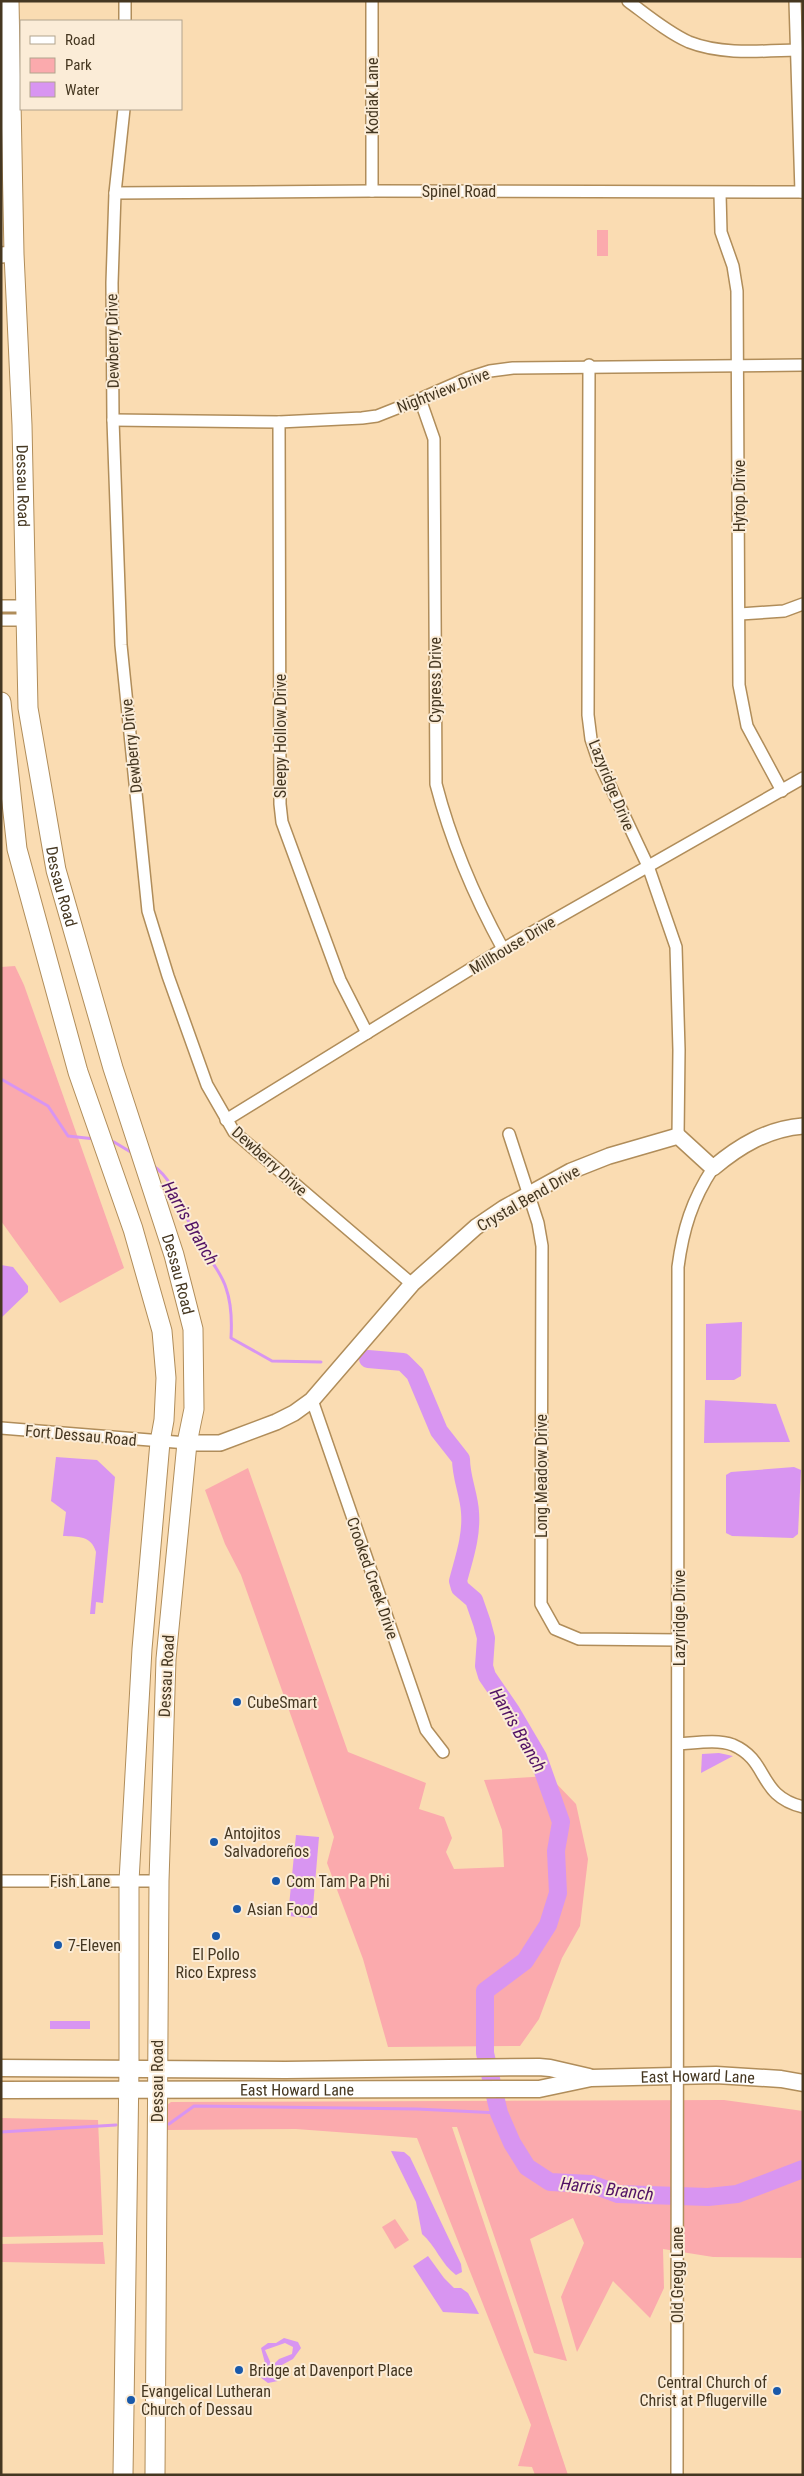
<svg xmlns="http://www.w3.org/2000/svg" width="804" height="2476" viewBox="0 0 804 2476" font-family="'Roboto Condensed',sans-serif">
  <rect width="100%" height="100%" fill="#fadcb2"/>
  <g fill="#fbaaad">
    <rect x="597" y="230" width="11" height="26"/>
    <polygon points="15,966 24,985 124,1268 60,1303 1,1221 1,967"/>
    <polygon points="248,1468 348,1752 426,1783 419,1809 444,1817 452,1838 446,1852 454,1869 504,1867 502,1830 484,1780 549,1776 576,1804 588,1859 580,1926 562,1958 539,2019 520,2046 388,2047 363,1959 327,1863 334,1837 241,1575 225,1544 205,1490"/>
    <polygon points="724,2100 803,2111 803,2258 713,2257 663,2249 664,2288 650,2318 613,2281 577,2352 561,2297 584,2243 573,2218 530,2239 567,2361 534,2353 457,2127 452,2127 568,2475 535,2475 532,2467 518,2466 531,2425 417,2138 296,2129 166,2130 167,2105 171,2102"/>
    <polygon points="1,2118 98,2120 103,2235 1,2237"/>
    <polygon points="395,2219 409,2240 395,2249 382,2227"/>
    <polygon points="103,2242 105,2264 1,2262 1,2244"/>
  </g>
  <g fill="#d895f1" fill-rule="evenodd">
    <polygon points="1,1265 13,1267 28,1286 28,1292 1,1318"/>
    <polygon points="742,1322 741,1376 734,1380 706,1380 706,1324"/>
    <polygon points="705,1400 776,1404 790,1442 704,1443"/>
    <path d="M56,1457L97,1460L115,1477L103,1603L96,1602L95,1614H90L96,1552C91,1535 78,1537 63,1536L66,1512L51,1501Z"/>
    <polygon points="794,1467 801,1470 798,1534 793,1538 732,1536 726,1533 726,1475 731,1472"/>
    <polygon points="719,1753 733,1756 701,1773 702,1754"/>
    <polygon points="296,1835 319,1837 312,1918 288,1916"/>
    <rect x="50" y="2021" width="40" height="8"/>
    <path d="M391,2151L404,2152L410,2157L461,2264L462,2272L456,2275C441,2264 436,2246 422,2234L416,2202Z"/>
    <polygon points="428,2256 444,2278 454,2288 461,2288 468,2293 479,2314 443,2312 413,2266"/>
    <path d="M284,2338L298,2342L301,2348L293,2359L280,2366L282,2374L278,2381L268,2383L260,2377L259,2371L265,2363L261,2348L268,2343H276ZM285,2343L293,2347L292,2354L279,2359L272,2366L265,2350Z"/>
  </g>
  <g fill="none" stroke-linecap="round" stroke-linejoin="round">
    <g stroke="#d895f1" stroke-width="3">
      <polyline points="1,1079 48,1106 68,1136 95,1139"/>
      <polyline points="108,1141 114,1142 134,1154"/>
      <path d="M152,1165C175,1179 184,1216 197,1239C206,1255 221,1271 226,1288C232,1305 232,1321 231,1338L272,1361L321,1362"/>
      <polyline points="169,2124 194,2106 417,2109 499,2113"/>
      <polyline points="1,2132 116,2125"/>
    </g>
    <path stroke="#d895f1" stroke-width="18" d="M368,1359L403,1362L415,1374L439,1431L461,1459C461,1478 469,1494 470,1512C472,1536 464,1558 458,1581L460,1588L474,1600L482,1623L486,1638L484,1666L487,1676L511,1711L538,1757L561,1822L556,1851L558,1893L548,1925L525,1961L485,1991V2053L499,2113L512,2143L527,2167L550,2182L591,2184L618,2194L708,2197L737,2194L803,2169"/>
    <g stroke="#b08d5a" stroke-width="14">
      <g id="minor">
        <polyline points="125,1 125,21"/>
        <path d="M628,1C647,15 667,32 689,42C722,55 761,51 796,50"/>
        <polyline points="795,1 801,192"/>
        <polyline points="124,109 115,193 112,283 113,420 121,645 148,911 168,976 207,1085 234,1132 412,1284"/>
        <polyline points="372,191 372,1"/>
        <polyline points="115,193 372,191 803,192"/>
        <polyline points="720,194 721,232 733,266 737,291 739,685 747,726 782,791"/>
        <polyline points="589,365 588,715 591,739 598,760 648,866 676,947 679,1050 678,1136"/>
        <path d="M420,399L434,439L436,784C451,842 474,896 503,949"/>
        <polyline points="113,420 279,422 362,418 377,416 420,399 468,378 490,371 513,368 803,365"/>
        <polyline points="279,422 280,804 282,822 340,980 367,1033"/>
        <polyline points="1,606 24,606"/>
        <polyline points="740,614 784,611 803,604"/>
        <polyline points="1,620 25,620"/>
        <polyline points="226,1120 503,949 803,778"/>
        <polyline points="509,1134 538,1223 542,1246 541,1604 555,1629 579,1639 679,1640"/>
        <polyline points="312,1400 426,1730 443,1752"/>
        <polyline points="1,1428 187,1443"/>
        <path d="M679,1744C696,1743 717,1739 733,1745C770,1761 757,1796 803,1807"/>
        <polyline points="1,1881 159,1881"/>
        <path d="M677,2475L678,1267C683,1229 692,1200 713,1168"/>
      </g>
    </g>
    <g stroke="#b08d5a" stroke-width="18">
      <g id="tertiary">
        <polyline points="1,255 14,254"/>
        <path d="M187,1443H220L276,1422L294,1413L312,1400L412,1284L476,1227L504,1208L571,1171L609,1156L678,1136L713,1168C739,1146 767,1129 803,1126"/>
      </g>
    </g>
    <g stroke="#b08d5a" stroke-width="19">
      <g id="secondary">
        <polyline points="1,2068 285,2070 539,2067 550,2068 589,2077"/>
        <path id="s1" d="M1,2090L539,2089L591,2078L716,2075L781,2079L803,2083"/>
      </g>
    </g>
    <g stroke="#b08d5a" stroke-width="21">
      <g id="primary">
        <path id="s2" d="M9,1L14,254L22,425L28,708L56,870L113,1068L174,1255L193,1329L194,1409L187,1443L166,1659L159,1881L155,2475"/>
        <polyline points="1,702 17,849 78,1072 133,1229 162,1331 166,1378 164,1420 160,1442 142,1649 129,1881 129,2068 123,2475"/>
      </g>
    </g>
    <use href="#minor" stroke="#fff" stroke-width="11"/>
    <use href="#tertiary" stroke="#fff" stroke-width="15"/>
    <use href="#secondary" stroke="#fff" stroke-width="16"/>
    <use href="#primary" stroke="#fff" stroke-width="19"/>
  </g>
  <g fill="#1959aa" stroke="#fbecd7" stroke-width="2">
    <circle cx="237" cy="1702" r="5"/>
    <circle cx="214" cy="1842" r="5"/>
    <circle cx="276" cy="1881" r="5"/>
    <circle cx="237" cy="1909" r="5"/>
    <circle cx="216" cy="1936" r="5"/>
    <circle cx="58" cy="1945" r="5"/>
    <circle cx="239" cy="2370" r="5"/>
    <circle cx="777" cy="2391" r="5"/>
    <circle cx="131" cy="2400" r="5"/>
  </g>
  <g text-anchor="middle" stroke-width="4" stroke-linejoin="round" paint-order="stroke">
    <g font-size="16" fill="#453721" stroke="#fbecd7">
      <text transform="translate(372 96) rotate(-90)" y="6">Kodiak Lane</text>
      <text x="459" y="197">Spinel Road</text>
      <text transform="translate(112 341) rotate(-91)" y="6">Dewberry Drive</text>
      <text transform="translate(443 390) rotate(-21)" y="6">Nightview Drive</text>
      <text dy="6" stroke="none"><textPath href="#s2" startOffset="485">Dessau Road</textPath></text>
      <text transform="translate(739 496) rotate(-90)" y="6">Hytop Drive</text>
      <text transform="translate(435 680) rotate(-90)" y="6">Cypress Drive</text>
      <text transform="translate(280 736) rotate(-90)" y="6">Sleepy Hollow Drive</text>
      <text transform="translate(131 746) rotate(-96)" y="6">Dewberry Drive</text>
      <text transform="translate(612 785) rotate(68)" y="6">Lazyridge Drive</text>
      <text dy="6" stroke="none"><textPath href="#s2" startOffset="889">Dessau Road</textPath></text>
      <text transform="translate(512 945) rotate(-31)" y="6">Millhouse Drive</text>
      <text transform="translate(270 1161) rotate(42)" y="6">Dewberry Drive</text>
      <text transform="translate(528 1198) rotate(-30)" y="6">Crystal Bend Drive</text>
      <text dy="6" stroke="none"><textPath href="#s2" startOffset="1294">Dessau Road</textPath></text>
      <text transform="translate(81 1435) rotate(5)" y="6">Fort Dessau Road</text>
      <text transform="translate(541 1476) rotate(-90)" y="6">Long Meadow Drive</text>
      <text transform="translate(373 1578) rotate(71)" y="6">Crooked Creek Drive</text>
      <text transform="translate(679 1618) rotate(-90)" y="6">Lazyridge Drive</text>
      <text transform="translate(166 1676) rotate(-87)" y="6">Dessau Road</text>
      <text x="80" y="1887">Fish Lane</text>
      <text dy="6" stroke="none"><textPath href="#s1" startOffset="698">East Howard Lane</textPath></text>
      <text transform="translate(157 2081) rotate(-90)" y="6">Dessau Road</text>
      <text dy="6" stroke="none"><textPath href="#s1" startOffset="296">East Howard Lane</textPath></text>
      <text transform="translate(677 2275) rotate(-90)" y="6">Old Gregg Lane</text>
    </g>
    <g font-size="16" fill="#453721" stroke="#fbecd7" text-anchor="start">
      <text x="247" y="1708">CubeSmart</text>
      <text x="224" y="1839">Antojitos<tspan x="224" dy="18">Salvadoreños</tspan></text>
      <text x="286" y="1887">Com Tam Pa Phi</text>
      <text x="247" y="1915">Asian Food</text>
      <text x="68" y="1951">7-Eleven</text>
      <text x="216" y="1960" text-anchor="middle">El Pollo<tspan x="216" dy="18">Rico Express</tspan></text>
      <text x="249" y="2376">Bridge at Davenport Place</text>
      <text x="767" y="2388" text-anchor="end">Central Church of<tspan x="767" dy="18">Christ at Pflugerville</tspan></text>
      <text x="141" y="2397">Evangelical Lutheran<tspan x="141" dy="18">Church of Dessau</tspan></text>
    </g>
    <g font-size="18" font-style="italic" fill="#521365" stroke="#fbecd7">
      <text transform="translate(190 1223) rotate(60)" y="6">Harris Branch</text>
      <text transform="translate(518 1730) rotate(60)" y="6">Harris Branch</text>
      <text transform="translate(607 2189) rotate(7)" y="6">Harris Branch</text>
    </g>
  </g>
  <rect width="804" height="2476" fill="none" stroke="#453721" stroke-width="5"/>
  <rect x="20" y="20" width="162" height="90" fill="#fbecd7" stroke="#b2a48e"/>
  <rect x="30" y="36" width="25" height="8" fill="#ffffff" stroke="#b2a48e"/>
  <text x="65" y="45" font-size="15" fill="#453721">Road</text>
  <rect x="30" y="58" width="25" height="15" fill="#fbaaad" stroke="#b2a48e"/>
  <text x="65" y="70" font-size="15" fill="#453721">Park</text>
  <rect x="30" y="82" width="25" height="15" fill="#d895f1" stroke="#b2a48e"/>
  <text x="65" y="95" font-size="15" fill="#453721">Water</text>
</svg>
